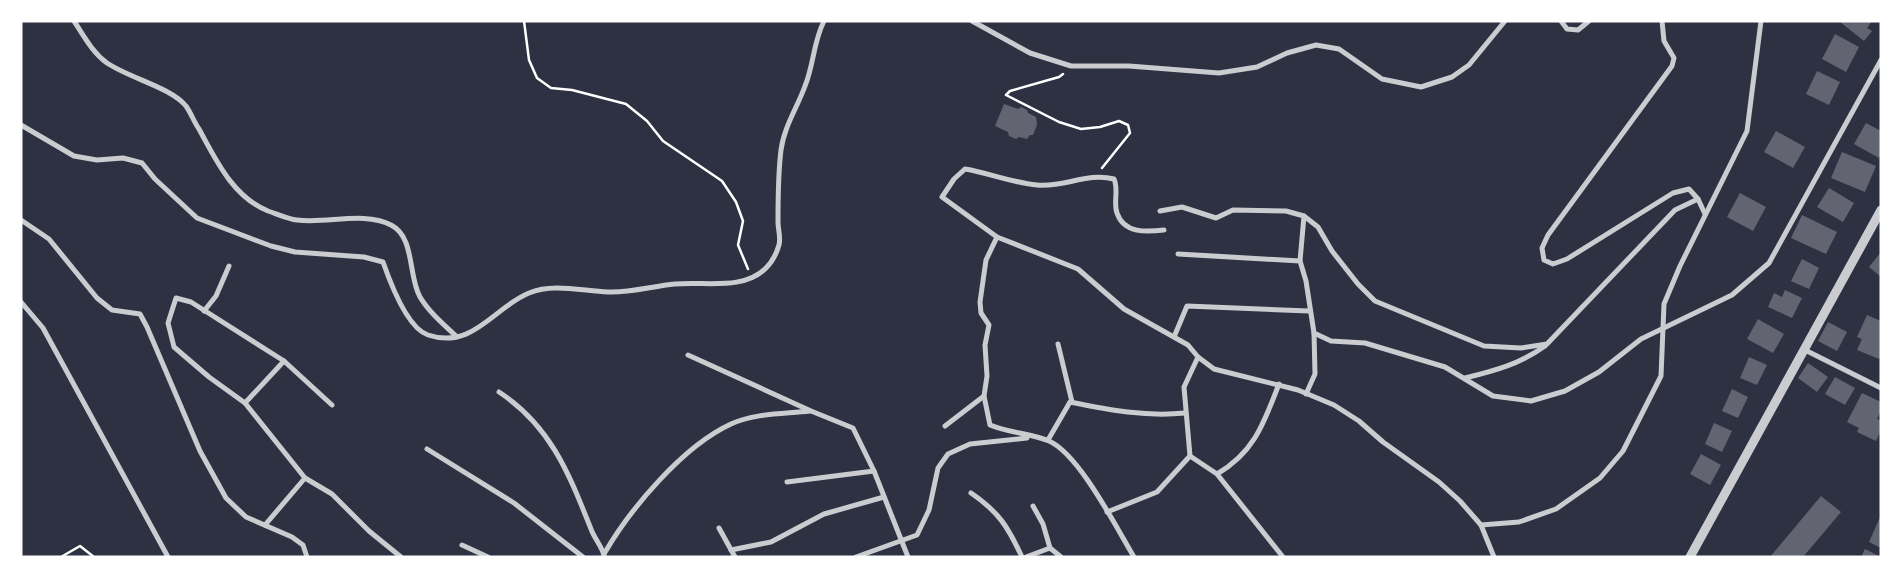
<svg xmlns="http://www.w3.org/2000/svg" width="1902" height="578" viewBox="0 0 1902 578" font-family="Lato,sans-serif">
  <rect width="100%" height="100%" fill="#2d3142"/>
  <g fill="#626471">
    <polygon points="1839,21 1872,21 1867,28 1872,31 1864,41"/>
    <polygon points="1835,34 1859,47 1846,72 1822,59"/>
    <polygon points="1817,71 1840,82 1829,105 1806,94"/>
    <polygon points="1004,104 1018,109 1021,107 1027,110 1028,113 1036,117 1037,125 1033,135 1030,135 1027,139 1019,137 1016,139 1009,136 1008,132 995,126"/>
    <polygon points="1866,123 1881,131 1881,154 1879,158 1854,144"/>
    <polygon points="1776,131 1805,147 1793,168 1764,152"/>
    <polygon points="1842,152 1876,166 1865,192 1831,178"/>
    <polygon points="1829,188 1854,203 1843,222 1817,207"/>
    <polygon points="1740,193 1766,207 1753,231 1727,217"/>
    <polygon points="1802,215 1837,232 1826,254 1791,238"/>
    <polygon points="1881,252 1881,277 1869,267"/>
    <polygon points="1802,259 1819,268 1809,289 1791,281"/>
    <polygon points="1785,290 1802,298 1792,318 1768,307 1774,293 1782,297"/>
    <polygon points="1867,315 1881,321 1881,355 1879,359 1857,350 1862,339 1857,337"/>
    <polygon points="1758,319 1784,334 1773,353 1747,339"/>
    <polygon points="1828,322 1847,332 1837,351 1818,341"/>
    <polygon points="1749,357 1767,365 1757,385 1740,378"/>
    <polygon points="1808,363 1828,377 1817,392 1798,378"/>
    <polygon points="1835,377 1855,388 1845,405 1825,394"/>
    <polygon points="1732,389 1748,397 1738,418 1722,411"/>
    <polygon points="1862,393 1881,402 1881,411 1877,419 1881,421 1881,430 1876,441 1857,432 1859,428 1847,422"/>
    <polygon points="1714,423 1732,431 1722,452 1705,444"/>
    <polygon points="1701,454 1721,465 1710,485 1690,474"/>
    <polygon points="1821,496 1841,512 1803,557 1770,557"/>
    <polygon points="1881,515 1881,548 1869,542"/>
    <polygon points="1865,549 1881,557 1861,557"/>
  </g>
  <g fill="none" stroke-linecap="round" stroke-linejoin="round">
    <g stroke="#fff" stroke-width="2.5">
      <polyline points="524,21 529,60 537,78 551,88 572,90 626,104 647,121 663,141 722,181 736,202 743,221 738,245 748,269"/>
      <polyline points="1063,74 1059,77 1010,91 1006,95 1059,122 1081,129 1100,127 1119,121 1128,125 1130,133 1102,168"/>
      <polyline points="61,557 80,546 94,557"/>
    </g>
    <g stroke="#caccd0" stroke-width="5">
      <path d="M74,21C84,36 92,52 107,63C129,78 170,87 186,106C191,113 194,122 199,129C216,160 233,197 268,211C277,214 288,219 297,220C327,224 364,211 391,225C415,237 408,276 420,297C429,312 443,324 456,336"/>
      <polyline points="972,21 1030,53 1071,66 1129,66 1219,73 1257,67 1287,53 1316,45 1339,49 1382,79 1421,87 1452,77 1469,65 1505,21"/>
      <polyline points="1561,21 1567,29 1578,30 1589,21"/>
      <polyline points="1662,21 1664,41 1674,58 1672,66 1548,235 1542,248 1544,260 1553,264 1567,259 1673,193 1689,189 1698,199"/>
      <path d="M21,125L74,156L97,160L123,158L142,163L155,179L197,218L271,246L295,252L364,257L383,262C390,282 407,328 428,335C473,350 494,307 529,293C553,283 582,291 608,292C630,293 653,286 675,284C705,281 743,291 766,268C772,262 777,252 779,245C781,238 778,229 778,222C778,198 778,174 781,150C784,127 797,108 805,86C814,64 813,43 824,21"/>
      <polyline points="1160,211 1182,207 1216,218 1233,210 1286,211 1304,216 1318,227 1332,251 1358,284 1375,301 1484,346 1521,348 1547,344 1675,210 1698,199 1705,214"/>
      <polyline points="21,220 49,239 97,298 112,310 140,314 147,327 200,451 226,498 246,517 292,537 303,545 307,557"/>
      <path d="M1164,230C1147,232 1124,234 1117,213C1113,202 1119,190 1114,179C1087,172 1064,188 1037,185C1013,183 989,173 965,169L954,179L942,197L997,237L1078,269L1124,309L1188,345L1198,357L1214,369L1298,390L1334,405L1359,421L1383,442L1439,482L1460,501L1481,525L1494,557"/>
      <path d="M997,237L986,260L980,302L981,313L989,325L985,345L987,376L984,396L990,425C1009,433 1030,433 1049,441C1079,454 1116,527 1134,557"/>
      <polyline points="1178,254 1300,261 1306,281 1314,333 1331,341 1365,343 1445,367 1493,396 1531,401 1565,391 1599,372 1641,339 1732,295 1769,263 1881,60"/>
      <polyline points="1300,261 1304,216"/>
      <polyline points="21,302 43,328 168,557"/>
      <polyline points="204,311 216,296 229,266"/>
      <polyline points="1174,337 1187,306 1309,311"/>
      <polyline points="1058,344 1072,402"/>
      <polyline points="1805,350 1881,388"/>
      <polyline points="688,355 811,411 853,428 874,471 908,557"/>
      <path d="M1465,378C1494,371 1520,364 1545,346"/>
      <path d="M499,392C551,426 569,474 591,529C594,538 603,548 604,556"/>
      <polyline points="1306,394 1315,374 1314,333"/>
      <polyline points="245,403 284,361"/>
      <polyline points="332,405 284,361 191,302 176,298 168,323 174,347 209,377 245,403 305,478 332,494 369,531 401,557"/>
      <polyline points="945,426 984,396"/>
      <path d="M1048,440L1070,402C1109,410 1146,417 1185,413"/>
      <polyline points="427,449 514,503 583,557"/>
      <path d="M1190,456L1217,474C1255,452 1264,422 1279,384"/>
      <polyline points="1217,474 1283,557"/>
      <polyline points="787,482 874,471"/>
      <path d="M971,493C999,512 1008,527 1022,557"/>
      <polyline points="1033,506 1043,524 1050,548"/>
      <polyline points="1107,512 1157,492 1190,456 1184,387 1198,357"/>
      <polyline points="265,525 305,478"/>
      <polyline points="1481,525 1519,522 1556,509 1600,478 1623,451 1661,376 1664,304 1680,266 1747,131 1761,21"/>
      <polyline points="719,528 735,557"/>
      <polyline points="462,545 488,557"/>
      <polyline points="731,550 771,542 824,514 884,497"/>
      <path d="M604,554C630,509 683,446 731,424C755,413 784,414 810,411"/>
      <polyline points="856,557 917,535 929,510 938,468 948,454 970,444 1027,438"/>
      <polyline points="1026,557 1050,548 1061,557"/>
    </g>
    <polyline stroke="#caccd0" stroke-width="9" points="1690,557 1881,210"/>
  </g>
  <rect width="1902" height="578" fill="none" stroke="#ffffff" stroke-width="45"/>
</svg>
